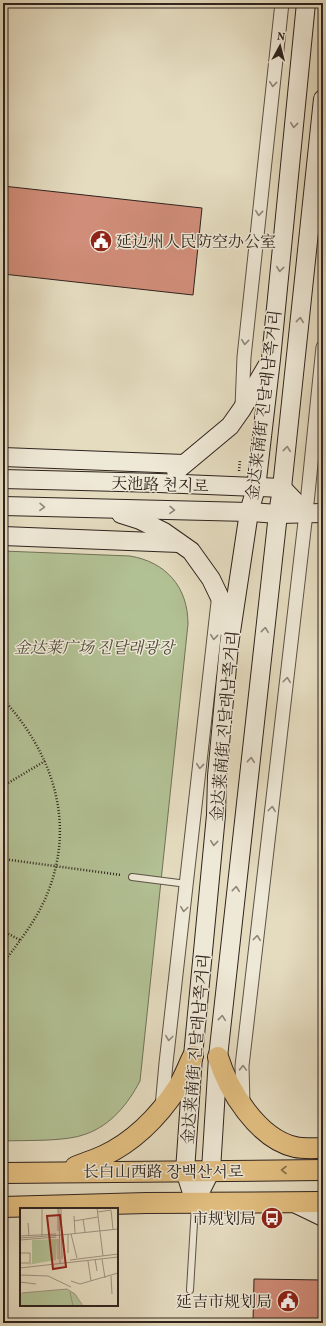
<svg xmlns="http://www.w3.org/2000/svg" width="326" height="1326" viewBox="0 0 326 1326" font-family="Vollkorn,'Noto Serif SC','Noto Serif KR',serif">
  <rect width="100%" height="100%" fill="#e5dcc0"/>
  <filter id="stains"><feTurbulence type="fractalNoise" baseFrequency=".005" numOctaves="4"/><feColorMatrix values="0 0 0 0 .2 0 0 0 0 .09 0 0 0 0 .02 0 0 0 .5 -.17"/></filter>
  <radialGradient id="worn" r=".72"><stop offset=".6" stop-color="#630" stop-opacity="0"/><stop offset="1" stop-color="#630" stop-opacity=".3"/></radialGradient>
  <path fill="#b2c194" stroke="#717259" d="M3,551L130,556C166,562 188,587 188,624L140,1081C128,1104 111,1125 86,1134C66,1142 26,1140 3,1141Z"/>
  <g fill="#d08d79" stroke="#30241e">
    <polygon points="3,186 202,208 193,295 3,274"/>
    <polygon points="254,1279 323,1280 323,1323 253,1323"/>
  </g>
  <g fill="none" stroke-linecap="round" stroke-linejoin="round">
    <g stroke="#5d5246" stroke-width="8">
      <g id="lane">
        <polyline points="132,877 187,884"/>
        <polyline points="190,1290 195,1206"/>
      </g>
    </g>
    <g stroke="#5d5246" stroke-width="15">
      <g id="street">
        <polyline points="242,407 244,357 282,3"/>
        <polyline points="243,1105 242,1066 306,513 323,347"/>
        <polyline points="162,1107 166,1063 218,602"/>
      </g>
    </g>
    <g stroke="#30241e" stroke-width="20">
      <g id="secondary">
        <polyline points="3,457 184,464"/>
        <polyline points="176,471 230,426 242,409 267,366"/>
        <polyline points="3,479 159,483 282,488 306,513"/>
        <polyline points="3,506 249,512 278,514 323,513"/>
        <polyline points="121,514 140,520 164,532 191,551 211,579 223,604 227,628"/>
        <polyline points="3,536 179,543"/>
        <polyline points="195,1202 185,1171 193,1056 216,815 217,776 229,645 249,512 256,488 271,359 306,3"/>
        <polyline points="195,1202 211,1170 218,1057 278,514 282,488 323,99"/>
        <polyline points="292,1202 323,1217"/>
      </g>
    </g>
    <g stroke="#30241e" stroke-width="22">
      <g id="primary">
        <path d="M218,1057C228,1090 258,1139 295,1147C304,1149 314,1148 323,1148"/>
        <path d="M75,1167C84,1163 94,1160 103,1156C135,1141 159,1116 178,1087C184,1077 188,1066 193,1056"/>
        <polyline points="3,1173 323,1170"/>
        <polyline points="3,1207 146,1203 323,1202"/>
      </g>
    </g>
    <g stroke="#30241e" stroke-width="2.5" stroke-dasharray="1 2" stroke-linecap="butt">
      <polyline points="239,471 240,460"/>
      <path d="M3,699C52,753 76,821 48,892C38,918 20,941 3,963"/>
      <polyline points="3,786 45,761"/>
      <polyline points="3,859 121,875"/>
      <polyline points="3,931 20,940"/>
    </g>
    <use href="#lane" stroke="#eee8d6" stroke-width="6"/>
    <use href="#street" stroke="#eee8d6" stroke-width="13"/>
    <use href="#secondary" stroke="#eee8d6" stroke-width="18"/>
    <use href="#primary" stroke="#e2be80" stroke-width="20"/>
  </g>
  <defs><path id="oneway-chevron" d="M-2-3.5L2.5 0L-2 3.5" fill="none" stroke-width="1.6" stroke-linecap="round" stroke-linejoin="round"/></defs>
  <g stroke="#8f867a">
    <use href="#oneway-chevron" transform="translate(273 84) rotate(96)"/>
    <use href="#oneway-chevron" transform="translate(294 125) rotate(96)"/>
    <use href="#oneway-chevron" transform="translate(259 213) rotate(96)"/>
    <use href="#oneway-chevron" transform="translate(280 269) rotate(96)"/>
    <use href="#oneway-chevron" transform="translate(300 320) rotate(-84)"/>
    <use href="#oneway-chevron" transform="translate(245 342) rotate(96)"/>
    <use href="#oneway-chevron" transform="translate(287 449) rotate(-84)"/>
    <use href="#oneway-chevron" transform="translate(42 507) rotate(1)"/>
    <use href="#oneway-chevron" transform="translate(172 510) rotate(2)"/>
    <use href="#oneway-chevron" transform="translate(265 630) rotate(-84)"/>
    <use href="#oneway-chevron" transform="translate(214 637) rotate(96)"/>
    <use href="#oneway-chevron" transform="translate(287 680) rotate(-83)"/>
    <use href="#oneway-chevron" transform="translate(251 760) rotate(-84)"/>
    <use href="#oneway-chevron" transform="translate(200 766) rotate(96)"/>
    <use href="#oneway-chevron" transform="translate(272 809) rotate(-83)"/>
    <use href="#oneway-chevron" transform="translate(214 843) rotate(96)"/>
    <use href="#oneway-chevron" transform="translate(236 889) rotate(-84)"/>
    <use href="#oneway-chevron" transform="translate(184 909) rotate(97)"/>
    <use href="#oneway-chevron" transform="translate(257 938) rotate(-83)"/>
    <use href="#oneway-chevron" transform="translate(222 1018) rotate(-84)"/>
    <use href="#oneway-chevron" transform="translate(169 1038) rotate(97)"/>
    <use href="#oneway-chevron" transform="translate(243 1068) rotate(-88)"/>
  </g>
  <use stroke="#89714f" href="#oneway-chevron" transform="translate(284 1170) rotate(180)"/>
  <defs>
    <g id="civic-disc" transform="scale(1.15)"><circle r="9.5" fill="#8f2418" stroke="#eee8d6"/><path d="M-.6-6.5H3V-4.5H.6V-3L4-1V1h2V6H-6V1h2V-1L-.6-3ZM-1.2 2.5V6h2.4V2.5Z" fill="#fff"/></g>
    <g id="bus-disc" transform="scale(1.15)"><circle r="9.5" fill="#8f2418" stroke="#eee8d6"/><path d="M-5-6H5V4H4V6H2V4H-2V6H-4V4H-5ZM-3.5-4V0h7V-4ZM-3.5 1.2v1.5H-2V1.2ZM2 1.2v1.5H3.5V1.2Z" fill="#fff"/></g>
  </defs>
  <g fill-rule="evenodd">
    <use href="#civic-disc" x="101" y="241"/>
    <use href="#bus-disc" x="272" y="1218"/>
    <use href="#civic-disc" x="288" y="1301"/>
  </g>
  <g text-anchor="middle" stroke-width="3" stroke-linejoin="round" paint-order="stroke">
    <g font-size="16" fill="#30241e" stroke="#eee8d6" text-anchor="end">
      <text x="116" y="247" text-anchor="start">延边州人民防空办公室</text>
      <text x="256" y="1224">市规划局</text>
      <text x="272" y="1307">延吉市规划局</text>
    </g>
    <g font-size="16" fill="#30241e" stroke="#eee8d6">
      <text transform="translate(263 405) rotate(-83)" y="6">金达莱南街 진달래남쪽거리</text>
      <text transform="translate(160 484) rotate(2)" y="6">天池路 천지로</text>
      <text transform="translate(224 726) rotate(-85)" y="6">金达莱南街 진달래남쪽거리</text>
      <text transform="translate(195 1049) rotate(-85)" y="6">金达莱南街 진달래남쪽거리</text>
      <text x="163" y="1177">长白山西路 장백산서로</text>
    </g>
    <g font-size="16" font-style="italic" fill="#504b3c" stroke="#eee8d6">
      <text x="94" y="653">金达莱广场 진달래광장</text>
    </g>
  </g>
  <g transform="translate(20 1208)">
    <rect width="98" height="98" fill="#e5dcc0"/>
    <path d="M37,31L36,52L7,57L12,55V32ZM47,81L55,86L62,98H0V85Z" fill="#b2c194"/>
    <path fill="none" stroke="#9d927f" stroke-width="1" d="M22,0V28M38,0V23M39,0L40,55M41,0L42,51M77,0L83,48M78,4L91,2L93,21M54,8L55,25M63,11L65,24M54,13L78,9M8,15L9,28M48,26V45M51,26L57,50M41,27L98,21M0,28L36,26M0,30L41,27M38,31V51M0,32L36,29M0,45H10V55H0M75,51L77,63M82,51L85,70M50,52L98,46M68,53L71,73M0,60L98,49M0,67L28,68L51,79M91,68L92,86M51,73L60,76L98,65M0,74L16,76M50,84L53,98M2,85L47,81L55,86L63,98"/>
    <path fill="#8f2418" fill-opacity="0.15" stroke="#8f2418" stroke-width="2" d="M40,7L46,59L33,61L27,8Z"/>
    <rect width="98" height="98" fill="none" stroke="#30241e" stroke-width="2"/>
  </g>
  <rect width="326" height="1326" fill="none" stroke="#e5dcc0" stroke-width="16"/>
  <rect x="4" y="4" width="318" height="1318" fill="none" stroke="#30241e" stroke-width="2"/>
  <rect x="8" y="8" width="310" height="1310" fill="none" stroke="#30241e"/>
  <g transform="translate(280 46) rotate(7)" stroke="#eee8d6" stroke-width="3" paint-order="stroke">
  <path d="M0-3L7 15L0 10L-7 15Z" fill="#30241e"/>
  <text y="-6" font-size="11" font-weight="bold" text-anchor="middle" fill="#30241e">N</text>
  </g>
  <rect width="100%" height="100%" filter="url(#stains)"/>
  <rect width="100%" height="100%" fill="url(#worn)"/>
</svg>
